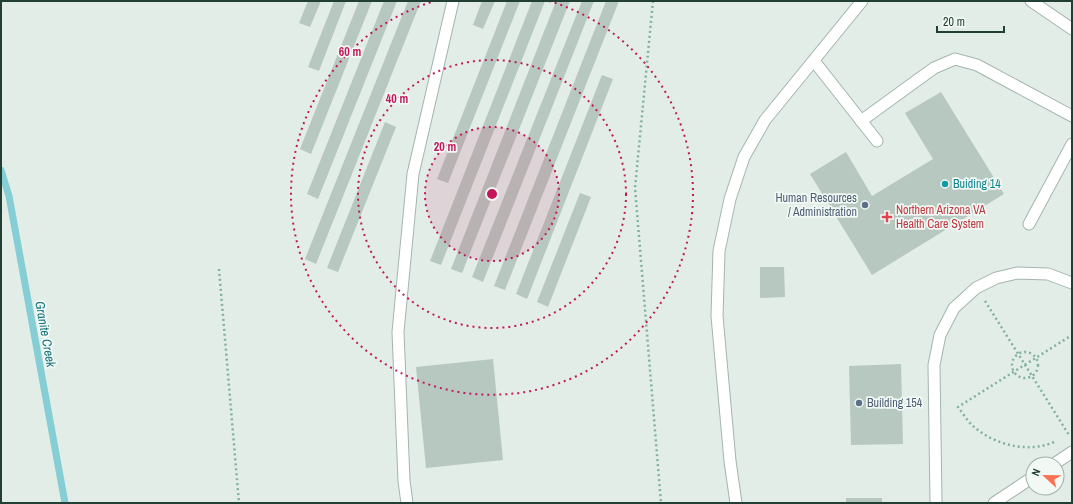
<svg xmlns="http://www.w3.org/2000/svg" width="1073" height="504" viewBox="0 0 1073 504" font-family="'Archivo Narrow',sans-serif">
  <rect width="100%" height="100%" fill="#e2ede7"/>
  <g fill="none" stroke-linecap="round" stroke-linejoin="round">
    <polyline stroke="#86ced5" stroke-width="7" points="1,170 9,196 65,503"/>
  </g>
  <g fill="#b7c8c0">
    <polygon points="308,1 321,1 310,27 299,23"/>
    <polygon points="334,1 346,1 319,71 308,67"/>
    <polygon points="359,1 372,1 311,154 300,149"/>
    <polygon points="384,1 397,1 318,199 307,194"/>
    <polygon points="408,1 421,1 316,264 305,259"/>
    <polygon points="482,1 495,1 483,29 473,25"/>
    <polygon points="507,1 520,1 448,183 437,179"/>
    <polygon points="532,1 545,1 441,265 430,261"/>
    <polygon points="556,1 570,1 462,273 451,269"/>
    <polygon points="582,1 594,1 483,282 472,277"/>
    <polygon points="606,1 619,1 505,290 494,286"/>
    <polygon points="602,75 613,79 527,299 516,294"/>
    <polygon points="941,92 1004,194 872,275 810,174 846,152 872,196 933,159 905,113"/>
    <polygon points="385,122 396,127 338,272 327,268"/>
    <polygon points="580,193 591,197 548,307 537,302"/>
    <polygon points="760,267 784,267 785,297 760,298"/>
    <polygon points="493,359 503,460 426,468 416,367"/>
    <polygon points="901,364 903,444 851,445 849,366"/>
    <rect x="846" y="498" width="36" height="5"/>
  </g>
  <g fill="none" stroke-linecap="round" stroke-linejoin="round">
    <g stroke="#a4b5ae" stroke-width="13">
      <g id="service">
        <polyline points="1031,1 1072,29"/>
        <polyline points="814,61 877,141"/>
        <polyline points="861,121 934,68 955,59 977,65 1072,116"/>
        <polyline points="1029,224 1072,144"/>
        <polyline points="1054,464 1072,452"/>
        <polyline points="407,503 404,481 398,332 413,174 453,1"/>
        <polyline points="736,503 730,461 717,316 719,251 730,199 744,157 765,120 862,1"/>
        <polyline points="936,503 934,365 940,335 954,308 976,288 996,278 1017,273 1048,274 1072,283"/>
        <polyline points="994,503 1033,477"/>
      </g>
    </g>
    <g stroke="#80b29f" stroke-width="2.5" stroke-dasharray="2 3" stroke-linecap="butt">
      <polyline points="653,1 635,188 661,503"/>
      <polyline points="219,269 239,503"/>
      <polyline points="985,301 1069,435"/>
      <circle cx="1025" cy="365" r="13"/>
      <path d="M1054,442C1027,454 991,444 971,424C966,419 962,412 958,407L1072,335"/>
    </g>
    <use href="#service" stroke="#fff" stroke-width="11"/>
  </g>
  <circle cx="492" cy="194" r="67" fill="#c2185b" fill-opacity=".12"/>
  <g fill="none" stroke="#c2185b" stroke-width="2" stroke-dasharray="2 4">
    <circle cx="492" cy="194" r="67"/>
    <circle cx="492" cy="194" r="134"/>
    <path d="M549 1A201 201 0 1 1 435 1"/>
  </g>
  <circle fill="#0f9aa8" stroke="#f2f9f5" stroke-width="1.5" cx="945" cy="184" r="4"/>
  <g fill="#5c6f8a" stroke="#f2f9f5" stroke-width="1.5">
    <circle cx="865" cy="205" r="4"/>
    <circle cx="859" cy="403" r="4"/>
  </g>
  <path fill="#e0444e" stroke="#f2f9f5" stroke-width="1.5" d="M885 211h4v4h4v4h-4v4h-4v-4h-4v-4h4z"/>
  <g text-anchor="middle" stroke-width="3.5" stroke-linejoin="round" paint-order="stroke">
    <g font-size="12" fill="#0d838f" stroke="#f2f9f5" text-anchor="start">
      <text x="953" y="188">Buiding 14</text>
    </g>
    <g font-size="12" fill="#4e5e75" stroke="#f2f9f5" text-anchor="end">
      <text x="857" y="202">Human Resources<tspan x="857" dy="14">/ Administration</tspan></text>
      <text x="867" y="407" text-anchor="start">Building 154</text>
    </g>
    <g font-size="12" fill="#be3a42" stroke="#f2f9f5" text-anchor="start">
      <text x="896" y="214">Northern Arizona VA<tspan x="896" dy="14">Health Care System</tspan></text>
    </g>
    <g font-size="13" font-style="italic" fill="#17747e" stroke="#f2f9f5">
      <text transform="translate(46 334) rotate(80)" y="5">Granite Creek</text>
    </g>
  </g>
  <circle cx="492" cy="194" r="6" fill="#c2185b" stroke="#f2f9f5" stroke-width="2"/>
  <g font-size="12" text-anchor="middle" font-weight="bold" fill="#c2185b" stroke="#f2f9f5" stroke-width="3.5" stroke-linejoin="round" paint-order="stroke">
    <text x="350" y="56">60 m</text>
    <text x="397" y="103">40 m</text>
    <text x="445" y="151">20 m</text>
  </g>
  <rect width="1073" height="504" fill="none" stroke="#213f35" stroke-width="4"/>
  <g transform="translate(1045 476) rotate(292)"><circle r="19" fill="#f2f9f5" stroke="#9eafa8"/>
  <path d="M0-3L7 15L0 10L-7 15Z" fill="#fa7153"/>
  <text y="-6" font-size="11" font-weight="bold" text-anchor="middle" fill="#213f35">N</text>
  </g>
  <path d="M937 26v6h67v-6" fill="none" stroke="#213f35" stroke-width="2"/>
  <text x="943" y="26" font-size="12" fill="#213f35" stroke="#f2f9f5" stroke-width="3" paint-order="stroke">20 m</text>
</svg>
